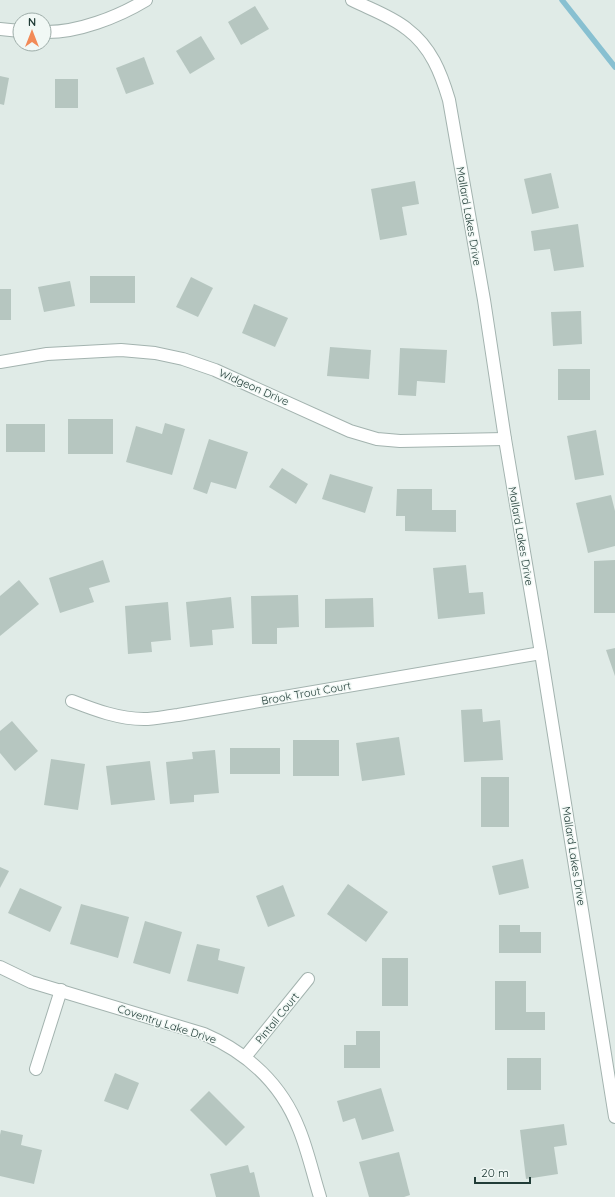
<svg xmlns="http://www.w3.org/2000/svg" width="615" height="1197" viewBox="0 0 615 1197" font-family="Quicksand,sans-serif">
  <rect width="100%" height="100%" fill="#e0ebe7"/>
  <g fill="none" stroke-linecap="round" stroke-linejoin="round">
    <polyline stroke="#88c0d1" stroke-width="5.5" points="562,0 615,67"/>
  </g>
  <g fill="#b6c6c0">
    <polygon points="255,6 269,29 241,45 228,22"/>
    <polygon points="201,36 215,59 190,74 176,51"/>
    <polygon points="144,57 154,84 126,94 116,68"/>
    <polygon points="0,76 9,78 4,105 0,104"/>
    <rect x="55" y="79" width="23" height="29"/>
    <polygon points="551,173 559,208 532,214 524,179"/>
    <polygon points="415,181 419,204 402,207 407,235 380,240 371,189"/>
    <polygon points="578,224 584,267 554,271 550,249 534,251 531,231"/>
    <rect x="90" y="276" width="45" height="27"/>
    <polygon points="191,277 213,288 198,317 176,307"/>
    <polygon points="70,281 75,306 44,312 38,287"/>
    <rect x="0" y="289" width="11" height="31"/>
    <polygon points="254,304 288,318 275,347 242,333"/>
    <polygon points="581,311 582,344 553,346 551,312"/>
    <polygon points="330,347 371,350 369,379 327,376"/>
    <polygon points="400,348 447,350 445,383 417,381 416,396 398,395"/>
    <rect x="558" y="369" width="32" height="31"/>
    <rect x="68" y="419" width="45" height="35"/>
    <polygon points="165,423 185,429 172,475 126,462 136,426 162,434"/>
    <rect x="6" y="424" width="39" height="28"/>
    <polygon points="596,430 604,475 575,480 567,436"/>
    <polygon points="209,439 248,452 236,489 211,482 207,494 193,489"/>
    <polygon points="282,468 308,484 296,504 269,487"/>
    <polygon points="330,474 373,487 365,513 322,499"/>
    <polygon points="397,489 432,489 432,510 456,510 456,532 405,531 405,516 396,516"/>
    <polygon points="611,495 615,511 615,546 588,553 576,503"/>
    <polygon points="103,560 110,582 89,588 94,602 60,613 49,578"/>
    <polygon points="615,560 615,613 594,613 594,561"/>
    <polygon points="466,565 469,593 483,592 485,614 438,619 433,568"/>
    <polygon points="19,580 39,604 0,636 0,596"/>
    <polygon points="298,595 299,627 277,628 277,644 252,644 251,596"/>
    <polygon points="231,597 234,628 212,630 213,645 190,647 186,602"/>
    <polygon points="373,598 374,627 325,628 325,599"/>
    <polygon points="168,602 171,640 151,642 152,652 128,654 125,606"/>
    <polygon points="615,648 615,676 606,650"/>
    <polygon points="482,709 483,722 500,720 503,760 464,762 461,710"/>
    <polygon points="12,721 38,751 15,771 0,753 0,731"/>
    <polygon points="399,737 405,775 362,781 356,743"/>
    <rect x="293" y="740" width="46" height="36"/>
    <rect x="230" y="748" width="50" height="26"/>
    <polygon points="215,750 219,793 194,795 194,802 170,804 166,762 193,759 192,752"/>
    <polygon points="51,759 85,764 78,810 44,805"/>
    <polygon points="150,761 155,800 111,805 106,766"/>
    <rect x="481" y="777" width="28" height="50"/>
    <polygon points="523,859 529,888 499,895 492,866"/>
    <polygon points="0,867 9,871 0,888"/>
    <polygon points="348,884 388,912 366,942 327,914"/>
    <polygon points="283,885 295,916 268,927 256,896"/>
    <polygon points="20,888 62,907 50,932 8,913"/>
    <polygon points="81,904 129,917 118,958 70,944"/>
    <polygon points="145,921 182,932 170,974 133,963"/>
    <polygon points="499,925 520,925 520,932 541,932 541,953 499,953"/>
    <polygon points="197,944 220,949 218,960 245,967 238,994 187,981"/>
    <rect x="382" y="958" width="26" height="48"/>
    <polygon points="495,981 526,981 526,1012 545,1012 545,1030 495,1030"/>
    <polygon points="356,1031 380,1031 380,1068 344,1068 344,1045 356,1045"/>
    <rect x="507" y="1058" width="34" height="32"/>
    <polygon points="115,1073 139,1083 128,1110 104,1101"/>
    <polygon points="381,1088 394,1131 362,1140 355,1118 343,1122 337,1101"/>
    <polygon points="209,1091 245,1127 226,1146 190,1110"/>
    <polygon points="564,1124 567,1145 554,1147 558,1174 526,1179 520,1130"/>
    <polygon points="1,1130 23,1135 21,1145 42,1150 34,1184 0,1176 0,1135"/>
    <polygon points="399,1152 410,1195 404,1197 369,1197 359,1162"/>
    <polygon points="248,1165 250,1173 254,1172 260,1197 216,1197 210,1174"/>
  </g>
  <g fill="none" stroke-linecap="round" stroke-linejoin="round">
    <g stroke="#a3b3af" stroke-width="14">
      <g id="minor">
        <path d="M352,0C370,9 391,16 407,29C431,47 441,73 449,100L484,300L505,439L541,653L615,1117"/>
        <polyline points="0,29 20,31"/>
        <path d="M44,32C77,33 118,17 146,0"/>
        <polyline points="0,362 47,354 121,350 155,353 183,359 215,370 350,431 377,439 400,441 505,439"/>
        <path d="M72,701C95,710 119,719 144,719C155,719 167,716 178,715L541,653"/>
        <path d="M0,967L31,982L204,1034C248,1053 282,1085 299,1129C308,1151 313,1175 320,1197"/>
        <polyline points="245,1057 308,979"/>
        <polyline points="36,1069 61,990"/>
      </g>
    </g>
    <use href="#minor" stroke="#fff" stroke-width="12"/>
  </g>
  <g text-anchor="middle" stroke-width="3" stroke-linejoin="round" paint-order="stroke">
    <g font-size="11" fill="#213c37" stroke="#f1f8f5">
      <text transform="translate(469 216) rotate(80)" y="4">Mallard Lakes Drive</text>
      <text transform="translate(254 387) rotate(24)" y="4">Widgeon Drive</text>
      <text transform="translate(521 536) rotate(80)" y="4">Mallard Lakes Drive</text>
      <text transform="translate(306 693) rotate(-10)" y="4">Brook Trout Court</text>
      <text transform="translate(574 856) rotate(81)" y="4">Mallard Lakes Drive</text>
      <text transform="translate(277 1018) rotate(-51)" y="4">Pintail Court</text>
      <text transform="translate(167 1024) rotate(18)" y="4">Coventry Lake Drive</text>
    </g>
  </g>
  <g transform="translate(32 32)"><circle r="19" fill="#f1f8f5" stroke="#9eada9"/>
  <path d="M0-3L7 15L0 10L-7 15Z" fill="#f28a57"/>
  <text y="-6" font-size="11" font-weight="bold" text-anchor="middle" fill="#213c37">N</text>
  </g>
  <path d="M475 1177v6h55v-6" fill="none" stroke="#213c37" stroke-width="2"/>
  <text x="481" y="1177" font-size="12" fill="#213c37" stroke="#f1f8f5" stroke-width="3" paint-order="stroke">20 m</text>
</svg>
